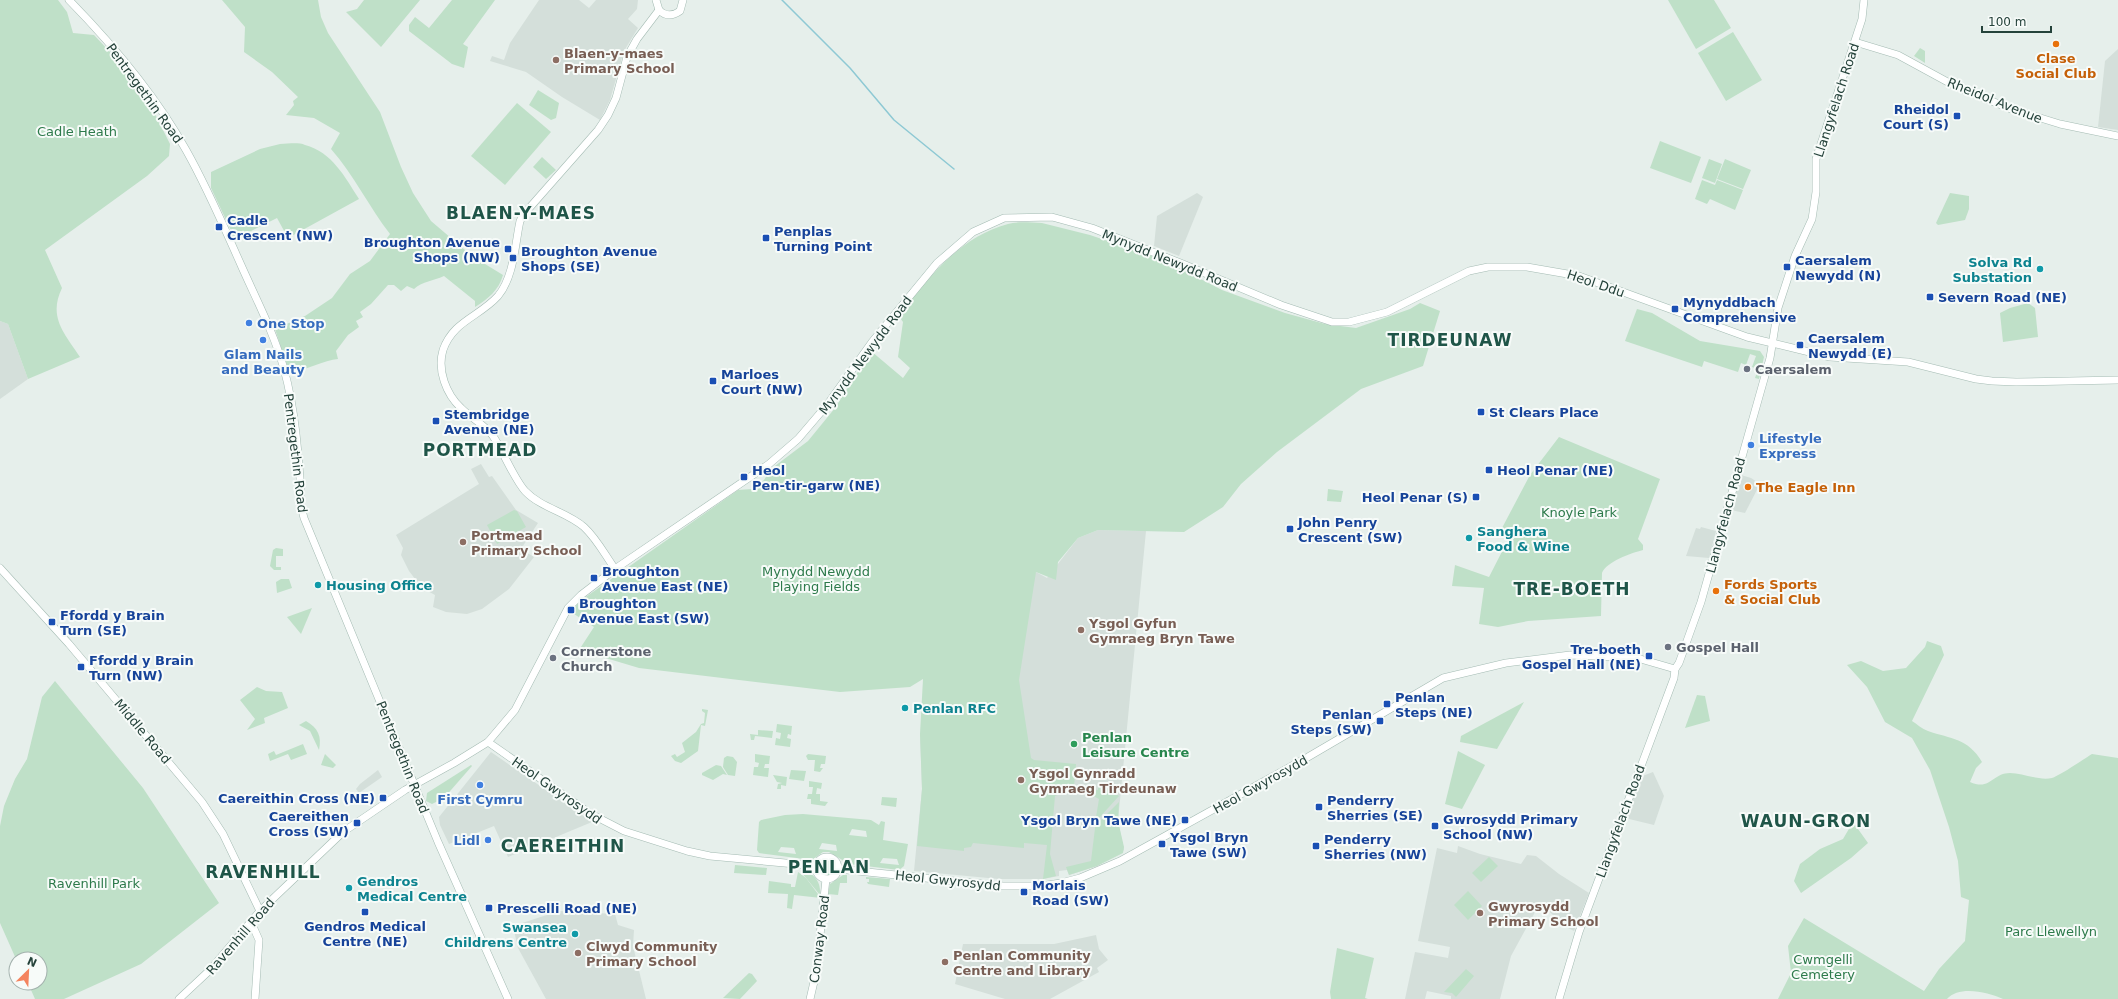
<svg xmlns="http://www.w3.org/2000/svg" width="2118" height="999" viewBox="0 0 2118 999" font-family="'DejaVu Sans',sans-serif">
  <rect width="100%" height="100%" fill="#e6efeb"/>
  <g fill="#d4dfda">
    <polygon points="539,0 579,0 589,8 596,0 638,0 637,9 628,19 638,28 624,51 610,100 600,120 562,97 526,72 490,61 492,56 504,60 510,43"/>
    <polygon points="2118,49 2118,130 2098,127 2105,61"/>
    <polygon points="1197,193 1203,197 1179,256 1154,246 1157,216"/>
    <polygon points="0,321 8,324 28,379 0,399"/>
    <polygon points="481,464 489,477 492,476 516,510 538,523 521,549 534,557 509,589 482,609 467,614 446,612 433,607 435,595 422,588 409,571 401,555 403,548 396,535 479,484 471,469"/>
    <polygon points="1741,475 1751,478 1760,484 1745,513 1731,510"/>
    <polygon points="1701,527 1716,531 1709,558 1686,556 1696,528 1700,529"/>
    <polygon points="1098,530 1146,531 1118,821 1124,850 1097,866 1069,875 1067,870 1059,871 1059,876 1043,879 999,879 914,871 922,789 920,734 1036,572 1047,578 1078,538"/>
    <polygon points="491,752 592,822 508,857 494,826 449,844 440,825 439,817"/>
    <polygon points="378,770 382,777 359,793 356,789 360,784"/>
    <polygon points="1653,772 1664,796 1654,825 1625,818 1640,777"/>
    <polygon points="1458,846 1480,854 1521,864 1527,855 1536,856 1559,874 1589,893 1574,931 1566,927 1540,903 1511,956 1500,999 1451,999 1451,996 1427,991 1425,999 1405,999 1415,952 1448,958 1450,947 1418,941 1437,848 1457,853"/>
    <polygon points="559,911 615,914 618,925 634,930 633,946 646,999 546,999 518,948 513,926"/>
    <polygon points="1096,935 1099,949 1108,960 1097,968 1099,972 1050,999 1005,999 955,984 963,944 1054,944"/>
  </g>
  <g fill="#bfe0c8" fill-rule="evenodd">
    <path d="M0,0H58L67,12L73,33L94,35L124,67L146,96L170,144L169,156L147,176L45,250L62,288C48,317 64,333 80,357L28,379L8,324L0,321Z"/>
    <path d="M222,0H318L321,17L328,33L380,112L401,167L413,193L431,221L472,256L503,275C499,290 488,299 475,307V301L444,276C433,281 423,281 414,289L407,286L401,291L394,285H388L371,304L360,312L363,317L356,321L359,327L348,335L336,351L338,359C325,360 304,370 290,374L275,329L305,316L332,298L350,274L370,261L390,234C369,207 354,175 331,149L340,133L314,118L286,115L294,105L293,101L298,97L272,72L244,52L245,27Z"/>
    <polygon points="364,0 420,0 381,47 346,12 357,9"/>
    <polygon points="452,0 495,0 463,44 468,47 464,68 452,64 409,31 409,25 415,17 429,28"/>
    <polygon points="1668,0 1714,0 1731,28 1696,49"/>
    <polygon points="1733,32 1762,80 1726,101 1698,53"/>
    <polygon points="1920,48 1925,51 1925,63 1914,56"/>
    <polygon points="538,90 559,103 556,118 551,120 529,105"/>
    <polygon points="517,103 551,132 505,185 471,156"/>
    <polygon points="1660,141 1701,157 1691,183 1650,168"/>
    <path d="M280,144C288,144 298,142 305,145C332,152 345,177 359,199L288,238L277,218L235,239L211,188V172L260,149Z"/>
    <polygon points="542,157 556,170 546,179 533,167"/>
    <polygon points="1709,159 1722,164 1715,183 1702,178"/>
    <polygon points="1725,159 1751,170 1743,189 1717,179"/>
    <polygon points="1702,180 1715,185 1717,180 1743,190 1735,210 1710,199 1707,204 1695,199"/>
    <polygon points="1950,193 1969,196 1969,209 1965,220 1938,225 1936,223"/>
    <path d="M1042,223L1090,235L1164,260L1222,290L1285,313L1325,324L1356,328L1410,309L1420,303L1440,311L1423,366L1361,389L1277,452L1241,484L1223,507L1184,532L1098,530L1078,538L1058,562L1056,580L1036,572L1019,680L1031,758L1034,760L1076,764L1074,787L1098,790L1099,783L1119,796L1099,818L1096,817L1099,799C1084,790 1070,789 1055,796L1050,854L1056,876L1043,879L1047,845L1024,843V848L973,843L971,847L964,848V851L917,846L922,789L920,734L923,679L910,687L840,692L639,668L579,650L594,627L571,612L580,601L738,490L752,489L764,480L771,469L808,441L835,408L871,351L903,378L910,368L898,357L903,322L898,315C929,278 959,237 1008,224C1018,221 1032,223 1042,223Z"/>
    <polygon points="2028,303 2035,308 2038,337 2003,342 2000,313 2010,308"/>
    <polygon points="1637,309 1652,313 1700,341 1760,351 1764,357 1759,379 1755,378 1758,369 1752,367 1756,356 1750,354 1746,365 1741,363 1738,372 1704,361 1702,367 1625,341"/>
    <path d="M1559,437L1660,479L1638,539L1643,545V550C1631,553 1606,562 1602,573L1601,616L1528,621L1498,627L1479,624L1484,588L1452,586L1455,565L1489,577L1512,532L1502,528L1530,475Z"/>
    <polygon points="1328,489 1343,491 1341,502 1327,501"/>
    <polygon points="514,510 517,511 526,527 497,544 487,525"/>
    <polygon points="276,548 283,549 283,556 276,556 276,567 281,567 281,570 274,570 270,566 273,550"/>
    <polygon points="281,579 289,579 292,588 277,593 276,582"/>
    <polygon points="312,608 301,634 287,617"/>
    <path d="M1927,641L1941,646L1944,655L1912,721C1917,724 1922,729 1928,731C1951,739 1968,738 1982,762L1976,768L1970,782C1991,791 1992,773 2010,773C2023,773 2039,781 2052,778C2059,776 2084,759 2092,754L2118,758V999H2003C1988,992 1959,985 1947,999H1778L1791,973L1788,946L1804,918L1924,991L1939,969L1965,941L1969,900L1961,897L1958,861L1949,827L1930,770L1912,738L1885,722L1867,687L1847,665L1861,661L1883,671L1906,668L1925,647Z"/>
    <polygon points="55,681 143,788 219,903 141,964 64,999 35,999 28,983 40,983 40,959 16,959 0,923 0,826 4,806 15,779 27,759 42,697"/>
    <polygon points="257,687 266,691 282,692 288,708 264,718 265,723 247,730 255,719 240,700"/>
    <polygon points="1697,695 1705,696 1710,721 1685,728"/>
    <polygon points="1524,702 1497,749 1460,742 1461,736"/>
    <polygon points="702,709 708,710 705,726 701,725 698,751 681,763 675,761 671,756 675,754 677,757 685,752 682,743 696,732 701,724 704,723 705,713 702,711"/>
    <path d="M306,721C318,728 322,736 319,750L310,731L299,725Z"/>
    <polygon points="777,724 792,726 791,735 788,734 787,738 791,739 790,747 775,745 776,738 780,739 781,733 776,732"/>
    <polygon points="758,730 773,731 772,738 755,736 754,740 751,740 750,734 758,735"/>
    <polygon points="303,744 307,754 291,760 288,754 270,761 268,754 274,751 276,755"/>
    <polygon points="1458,751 1485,765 1462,809 1445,804"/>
    <polygon points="325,754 336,765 333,768 321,765"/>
    <polygon points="755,754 770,756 769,764 765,764 764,768 769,768 768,777 753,775 754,767 758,767 759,763 755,762"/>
    <polygon points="808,754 826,756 825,764 821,764 820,768 823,768 820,772 814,771 815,760 808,760 806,756"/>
    <polygon points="727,756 733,757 737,762 735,776 728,775 723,767 724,758"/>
    <polygon points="471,765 472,766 444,798 432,804 426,801 427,793"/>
    <polygon points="716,765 721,766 727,775 723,774 713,780 702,775 702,773"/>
    <polygon points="791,770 806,771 804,781 789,779"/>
    <polygon points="773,775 787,777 786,786 781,785 781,789 777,789 778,784 782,783 777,782"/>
    <polygon points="809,781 822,783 821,789 817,788 816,794 820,794 820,801 828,802 825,806 811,804 811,799 807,799 808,794 812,794 813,787 809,787"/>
    <polygon points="882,797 897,798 896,807 881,805"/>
    <polygon points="1119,802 1118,821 1124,847 1123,853 1097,866 1069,875 1066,867 1091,861 1096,820 1100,821"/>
    <path d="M803,814L871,820L879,825L881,821L885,822L883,840L908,844L904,866L899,870L849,864L829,852H823L812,860L759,853L757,850L759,822L761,820L785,815ZM852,829L866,831L867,837L849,835ZM822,843L836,845L837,851L819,849ZM781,847L794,848L796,854L778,852ZM883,858L897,859L899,865L880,863Z"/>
    <polygon points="1853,822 1868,843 1851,858 1801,893 1794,881 1800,864 1820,849 1843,839"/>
    <polygon points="1489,857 1498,866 1481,882 1472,873"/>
    <circle cx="827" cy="868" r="8"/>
    <polygon points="735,865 767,868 766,875 734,873"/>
    <polygon points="798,872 806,878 821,898 794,895 792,909 787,908 788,894 768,893 769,881 791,884 791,887 795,887"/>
    <path d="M801,872C815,871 821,883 820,895Z"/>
    <polygon points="843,875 847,875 847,883 840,883 838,895 828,894 830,884"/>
    <polygon points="866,877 890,879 889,887 868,884 867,882 869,882 869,879 866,879"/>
    <polygon points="1468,891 1482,906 1468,920 1454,905"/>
    <polygon points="1337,948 1374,958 1365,998 1368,999 1331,999 1330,992"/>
    <polygon points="1466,969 1474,976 1456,997 1452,993 1444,992"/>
    <polygon points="749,973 752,974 757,981 740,999 723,998"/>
  </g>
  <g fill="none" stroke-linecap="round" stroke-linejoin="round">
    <polyline stroke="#8ec9d4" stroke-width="1.5" points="782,0 850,68 894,120 954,169"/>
    <g stroke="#a4bbb3" stroke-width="8">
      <g id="secondary">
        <path d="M69,0C113,45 156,96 186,150C207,187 224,227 241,265C256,299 274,333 284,369C295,409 298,450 301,492L300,502L304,518L438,842L508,999"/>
        <path d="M656,0L659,10C666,17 673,16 680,11L683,0"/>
        <polyline points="1855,42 1898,55 1955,86 2011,109 2060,124 2118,136"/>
        <polyline points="0,568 69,644 202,802 223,834 260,911"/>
        <path d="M615,569C605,555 597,539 584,527C567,512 541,508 525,491C514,479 503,451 493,436C484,424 471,418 461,408C446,394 437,370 443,350C453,321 479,317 498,296C514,277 515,244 520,221L524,214L598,130L608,115L616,98L627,57L637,39L659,10"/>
        <polyline points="488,742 591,814 624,831 687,851 710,856 817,866"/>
        <circle cx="827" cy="868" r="11"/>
        <polyline points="838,869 1003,886 1040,886 1061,883 1080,878 1120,861 1308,757 1443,678 1506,663 1570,655 1637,658 1675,669"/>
        <polyline points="251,922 259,940 255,999"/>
        <polyline points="179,999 210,970 260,911 343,832 405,790 454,763 488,742 515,710 568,608 581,595 615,569 769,464 798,439 827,405 872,342 937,263 973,232 1004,218 1052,217 1092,228 1183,264 1281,305 1332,322 1349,322 1387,312 1469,271 1488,267 1527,267 1579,276 1747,337 1830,357 1908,362 1976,379 1992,381 2016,382 2118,380"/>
        <polyline points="810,999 816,973 826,879"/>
        <polyline points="1559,999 1579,932 1674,678 1675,669 1679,663 1701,602 1770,358 1778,308 1795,256 1812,219 1816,192 1816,159 1862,19 1864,0"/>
      </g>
    </g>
    <use href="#secondary" stroke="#fff" stroke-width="7"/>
  </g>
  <g fill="#e8710a" stroke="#f7fbf9" stroke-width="1.5">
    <circle cx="2056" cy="44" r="4"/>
    <circle cx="1748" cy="487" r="4"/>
    <circle cx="1716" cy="591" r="4"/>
  </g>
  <g fill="#8d6e63" stroke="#f7fbf9" stroke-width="1.5">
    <circle cx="556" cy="60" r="4"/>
    <circle cx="463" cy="542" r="4"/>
    <circle cx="1081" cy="630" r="4"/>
    <circle cx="1021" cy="780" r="4"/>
    <circle cx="1480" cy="913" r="4"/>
    <circle cx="578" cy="953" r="4"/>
    <circle cx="945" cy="962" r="4"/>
  </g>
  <g fill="#1a4fb4" stroke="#f7fbf9" stroke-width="1.5">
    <rect x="1953" y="112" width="8" height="8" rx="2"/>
    <rect x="215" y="223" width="8" height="8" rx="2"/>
    <rect x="762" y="234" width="8" height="8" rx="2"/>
    <rect x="504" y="245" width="8" height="8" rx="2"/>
    <rect x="509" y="254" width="8" height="8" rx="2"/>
    <rect x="1783" y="263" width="8" height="8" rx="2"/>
    <rect x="1926" y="293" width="8" height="8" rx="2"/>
    <rect x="1671" y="305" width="8" height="8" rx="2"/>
    <rect x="1796" y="341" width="8" height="8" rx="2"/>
    <rect x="709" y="377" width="8" height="8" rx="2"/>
    <rect x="1477" y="408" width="8" height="8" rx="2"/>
    <rect x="432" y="417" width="8" height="8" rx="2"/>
    <rect x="1485" y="466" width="8" height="8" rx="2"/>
    <rect x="740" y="473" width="8" height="8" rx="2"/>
    <rect x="1472" y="493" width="8" height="8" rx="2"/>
    <rect x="1286" y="525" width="8" height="8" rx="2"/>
    <rect x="590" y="574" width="8" height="8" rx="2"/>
    <rect x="567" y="606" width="8" height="8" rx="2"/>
    <rect x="48" y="618" width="8" height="8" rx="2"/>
    <rect x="1645" y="652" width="8" height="8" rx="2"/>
    <rect x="77" y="663" width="8" height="8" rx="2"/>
    <rect x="1383" y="700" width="8" height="8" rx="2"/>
    <rect x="1376" y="717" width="8" height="8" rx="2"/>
    <rect x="379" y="794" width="8" height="8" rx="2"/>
    <rect x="1315" y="803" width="8" height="8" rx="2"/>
    <rect x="1181" y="816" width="8" height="8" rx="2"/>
    <rect x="353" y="819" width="8" height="8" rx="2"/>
    <rect x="1431" y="822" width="8" height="8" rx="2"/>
    <rect x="1158" y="840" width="8" height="8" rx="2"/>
    <rect x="1312" y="842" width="8" height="8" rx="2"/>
    <rect x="1020" y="888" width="8" height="8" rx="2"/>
    <rect x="485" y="904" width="8" height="8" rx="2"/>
    <rect x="361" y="908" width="8" height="8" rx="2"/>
  </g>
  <g fill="#0f9aa8" stroke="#f7fbf9" stroke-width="1.5">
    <circle cx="2040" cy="269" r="4"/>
    <circle cx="1469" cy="538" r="4"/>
    <circle cx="318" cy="585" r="4"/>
    <circle cx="905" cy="708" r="4"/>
    <circle cx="349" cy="888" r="4"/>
    <circle cx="575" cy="934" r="4"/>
  </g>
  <g fill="#3f7fe0" stroke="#f7fbf9" stroke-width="1.5">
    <circle cx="249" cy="323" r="4"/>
    <circle cx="263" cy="340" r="4"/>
    <circle cx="1751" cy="445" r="4"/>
    <circle cx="480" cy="785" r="4"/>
    <circle cx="488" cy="840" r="4"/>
  </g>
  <g fill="#6b7280" stroke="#f7fbf9" stroke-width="1.5">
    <circle cx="1747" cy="369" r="4"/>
    <circle cx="1668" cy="647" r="4"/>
    <circle cx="553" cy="658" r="4"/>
  </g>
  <circle fill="#2e9e5b" stroke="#f7fbf9" stroke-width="1.5" cx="1074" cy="744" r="4"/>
  <g text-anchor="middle" stroke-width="4" stroke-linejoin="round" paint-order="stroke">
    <g font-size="13" font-weight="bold" fill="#785e54" stroke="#f7fbf9" text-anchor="start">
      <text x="564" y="58">Blaen-y-maes<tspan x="564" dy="15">Primary School</tspan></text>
      <text x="471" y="540">Portmead<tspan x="471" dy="15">Primary School</tspan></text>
      <text x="1089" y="628">Ysgol Gyfun<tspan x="1089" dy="15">Gymraeg Bryn Tawe</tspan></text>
      <text x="1029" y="778">Ysgol Gynradd<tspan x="1029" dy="15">Gymraeg Tirdeunaw</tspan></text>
      <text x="1488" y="911">Gwyrosydd<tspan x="1488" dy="15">Primary School</tspan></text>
      <text x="586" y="951">Clwyd Community<tspan x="586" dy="15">Primary School</tspan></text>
      <text x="953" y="960">Penlan Community<tspan x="953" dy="15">Centre and Library</tspan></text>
    </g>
    <g font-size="13" font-weight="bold" fill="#c56008" stroke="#f7fbf9" text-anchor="start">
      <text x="2056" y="63" text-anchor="middle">Clase<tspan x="2056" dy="15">Social Club</tspan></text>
      <text x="1756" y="492">The Eagle Inn</text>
      <text x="1724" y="589">Fords Sports<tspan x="1724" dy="15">&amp; Social Club</tspan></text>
    </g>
    <g font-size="13" fill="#24423a" stroke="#f7fbf9">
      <text transform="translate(145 93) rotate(54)" y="5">Pentregethin Road</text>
      <text transform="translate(1836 100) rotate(-72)" y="5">Llangyfelach Road</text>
      <text transform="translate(1995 100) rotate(22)" y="5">Rheidol Avenue</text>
      <text transform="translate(1170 260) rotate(22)" y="5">Mynydd Newydd Road</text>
      <text transform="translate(1596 283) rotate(19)" y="5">Heol Ddu</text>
      <text transform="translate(865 355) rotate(-53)" y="5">Mynydd Newydd Road</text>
      <text transform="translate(296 453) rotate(83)" y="5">Pentregethin Road</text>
      <text transform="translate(1725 515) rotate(-75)" y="5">Llangyfelach Road</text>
      <text transform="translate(143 731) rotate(50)" y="5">Middle Road</text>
      <text transform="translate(403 757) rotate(68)" y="5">Pentregethin Road</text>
      <text transform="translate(1260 784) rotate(-29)" y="5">Heol Gwyrosydd</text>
      <text transform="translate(557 790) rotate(35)" y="5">Heol Gwyrosydd</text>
      <text transform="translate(1620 821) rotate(-70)" y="5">Llangyfelach Road</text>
      <text transform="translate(948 880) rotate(6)" y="5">Heol Gwyrosydd</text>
      <text transform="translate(240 936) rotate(-49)" y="5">Ravenhill Road</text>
      <text transform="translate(819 939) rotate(-83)" y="5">Conway Road</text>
    </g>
    <g font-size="13" font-weight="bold" fill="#164399" stroke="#f7fbf9" text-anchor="start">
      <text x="1949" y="114" text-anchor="end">Rheidol<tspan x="1949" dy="15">Court (S)</tspan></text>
      <text x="227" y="225">Cadle<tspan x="227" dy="15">Crescent (NW)</tspan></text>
      <text x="774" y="236">Penplas<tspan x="774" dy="15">Turning Point</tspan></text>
      <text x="500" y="247" text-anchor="end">Broughton Avenue<tspan x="500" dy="15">Shops (NW)</tspan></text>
      <text x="521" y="256">Broughton Avenue<tspan x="521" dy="15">Shops (SE)</tspan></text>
      <text x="1795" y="265">Caersalem<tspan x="1795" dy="15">Newydd (N)</tspan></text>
      <text x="1938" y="302">Severn Road (NE)</text>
      <text x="1683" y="307">Mynyddbach<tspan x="1683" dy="15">Comprehensive</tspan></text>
      <text x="1808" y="343">Caersalem<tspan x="1808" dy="15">Newydd (E)</tspan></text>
      <text x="721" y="379">Marloes<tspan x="721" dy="15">Court (NW)</tspan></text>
      <text x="1489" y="417">St Clears Place</text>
      <text x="444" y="419">Stembridge<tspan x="444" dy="15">Avenue (NE)</tspan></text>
      <text x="752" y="475">Heol<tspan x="752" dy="15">Pen-tir-garw (NE)</tspan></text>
      <text x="1497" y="475">Heol Penar (NE)</text>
      <text x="1468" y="502" text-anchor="end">Heol Penar (S)</text>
      <text x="1298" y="527">John Penry<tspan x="1298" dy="15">Crescent (SW)</tspan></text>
      <text x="602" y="576">Broughton<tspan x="602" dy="15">Avenue East (NE)</tspan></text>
      <text x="579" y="608">Broughton<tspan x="579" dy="15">Avenue East (SW)</tspan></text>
      <text x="60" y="620">Ffordd y Brain<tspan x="60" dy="15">Turn (SE)</tspan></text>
      <text x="1641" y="654" text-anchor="end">Tre-boeth<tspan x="1641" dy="15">Gospel Hall (NE)</tspan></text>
      <text x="89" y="665">Ffordd y Brain<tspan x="89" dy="15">Turn (NW)</tspan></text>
      <text x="1395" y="702">Penlan<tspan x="1395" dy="15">Steps (NE)</tspan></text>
      <text x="1372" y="719" text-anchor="end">Penlan<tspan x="1372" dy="15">Steps (SW)</tspan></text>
      <text x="375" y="803" text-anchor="end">Caereithin Cross (NE)</text>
      <text x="1327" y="805">Penderry<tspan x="1327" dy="15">Sherries (SE)</tspan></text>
      <text x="349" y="821" text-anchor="end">Caereithen<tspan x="349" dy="15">Cross (SW)</tspan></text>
      <text x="1443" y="824">Gwrosydd Primary<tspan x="1443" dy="15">School (NW)</tspan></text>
      <text x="1177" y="825" text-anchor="end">Ysgol Bryn Tawe (NE)</text>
      <text x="1170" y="842">Ysgol Bryn<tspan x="1170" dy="15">Tawe (SW)</tspan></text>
      <text x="1324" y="844">Penderry<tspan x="1324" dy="15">Sherries (NW)</tspan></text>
      <text x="1032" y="890">Morlais<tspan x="1032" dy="15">Road (SW)</tspan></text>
      <text x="497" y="913">Prescelli Road (NE)</text>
      <text x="365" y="931" text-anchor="middle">Gendros Medical<tspan x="365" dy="15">Centre (NE)</tspan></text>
    </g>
    <g font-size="13" fill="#2d7a4b" stroke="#f7fbf9">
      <text x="77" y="136">Cadle Heath</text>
      <text x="1579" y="517">Knoyle Park</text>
      <text x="816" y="576">Mynydd Newydd<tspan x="816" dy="15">Playing Fields</tspan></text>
      <text x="94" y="888">Ravenhill Park</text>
      <text x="2051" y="936">Parc Llewellyn</text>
      <text x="1823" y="964">Cwmgelli<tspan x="1823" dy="15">Cemetery</tspan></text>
    </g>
    <g font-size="13" font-weight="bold" fill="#0d838f" stroke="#f7fbf9" text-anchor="start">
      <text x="2032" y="267" text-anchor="end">Solva Rd<tspan x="2032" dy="15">Substation</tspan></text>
      <text x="1477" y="536">Sanghera<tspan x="1477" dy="15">Food &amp; Wine</tspan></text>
      <text x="326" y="590">Housing Office</text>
      <text x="913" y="713">Penlan RFC</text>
      <text x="357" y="886">Gendros<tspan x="357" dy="15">Medical Centre</tspan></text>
      <text x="567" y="932" text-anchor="end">Swansea<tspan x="567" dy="15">Childrens Centre</tspan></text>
    </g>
    <g font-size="13" font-weight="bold" fill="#366cbe" stroke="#f7fbf9" text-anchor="start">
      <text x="257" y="328">One Stop</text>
      <text x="263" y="359" text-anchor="middle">Glam Nails<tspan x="263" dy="15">and Beauty</tspan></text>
      <text x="1759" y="443">Lifestyle<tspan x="1759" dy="15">Express</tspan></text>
      <text x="480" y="804" text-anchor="middle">First Cymru</text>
      <text x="480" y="845" text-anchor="end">Lidl</text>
    </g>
    <g font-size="13" font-weight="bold" fill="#5b616d" stroke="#f7fbf9" text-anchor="start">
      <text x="1755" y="374">Caersalem</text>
      <text x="1676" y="652">Gospel Hall</text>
      <text x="561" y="656">Cornerstone<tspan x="561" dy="15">Church</tspan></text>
    </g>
    <g font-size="13" font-weight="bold" fill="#27864d" stroke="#f7fbf9" text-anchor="start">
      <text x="1082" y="742">Penlan<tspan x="1082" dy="15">Leisure Centre</tspan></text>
    </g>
    <g font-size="17" font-weight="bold" letter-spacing="1" fill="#1f5548" stroke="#f7fbf9">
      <text x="521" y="219">BLAEN-Y-MAES</text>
      <text x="1450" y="346">TIRDEUNAW</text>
      <text x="480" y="456">PORTMEAD</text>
      <text x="1572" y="595">TRE-BOETH</text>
      <text x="1806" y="827">WAUN-GRON</text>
      <text x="563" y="852">CAEREITHIN</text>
      <text x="829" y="873">PENLAN</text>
      <text x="263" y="878">RAVENHILL</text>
    </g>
  </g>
  <g transform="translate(28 971) rotate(24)"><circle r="19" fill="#f7fbf9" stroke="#a3b1ad"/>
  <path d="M0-3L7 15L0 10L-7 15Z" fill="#f4845f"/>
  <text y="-6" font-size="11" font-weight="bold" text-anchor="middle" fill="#24423a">N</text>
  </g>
  <path d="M1982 26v6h69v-6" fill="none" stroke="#24423a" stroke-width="2"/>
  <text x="1988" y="26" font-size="12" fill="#24423a" stroke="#f7fbf9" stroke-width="3" paint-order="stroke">100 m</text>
</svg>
